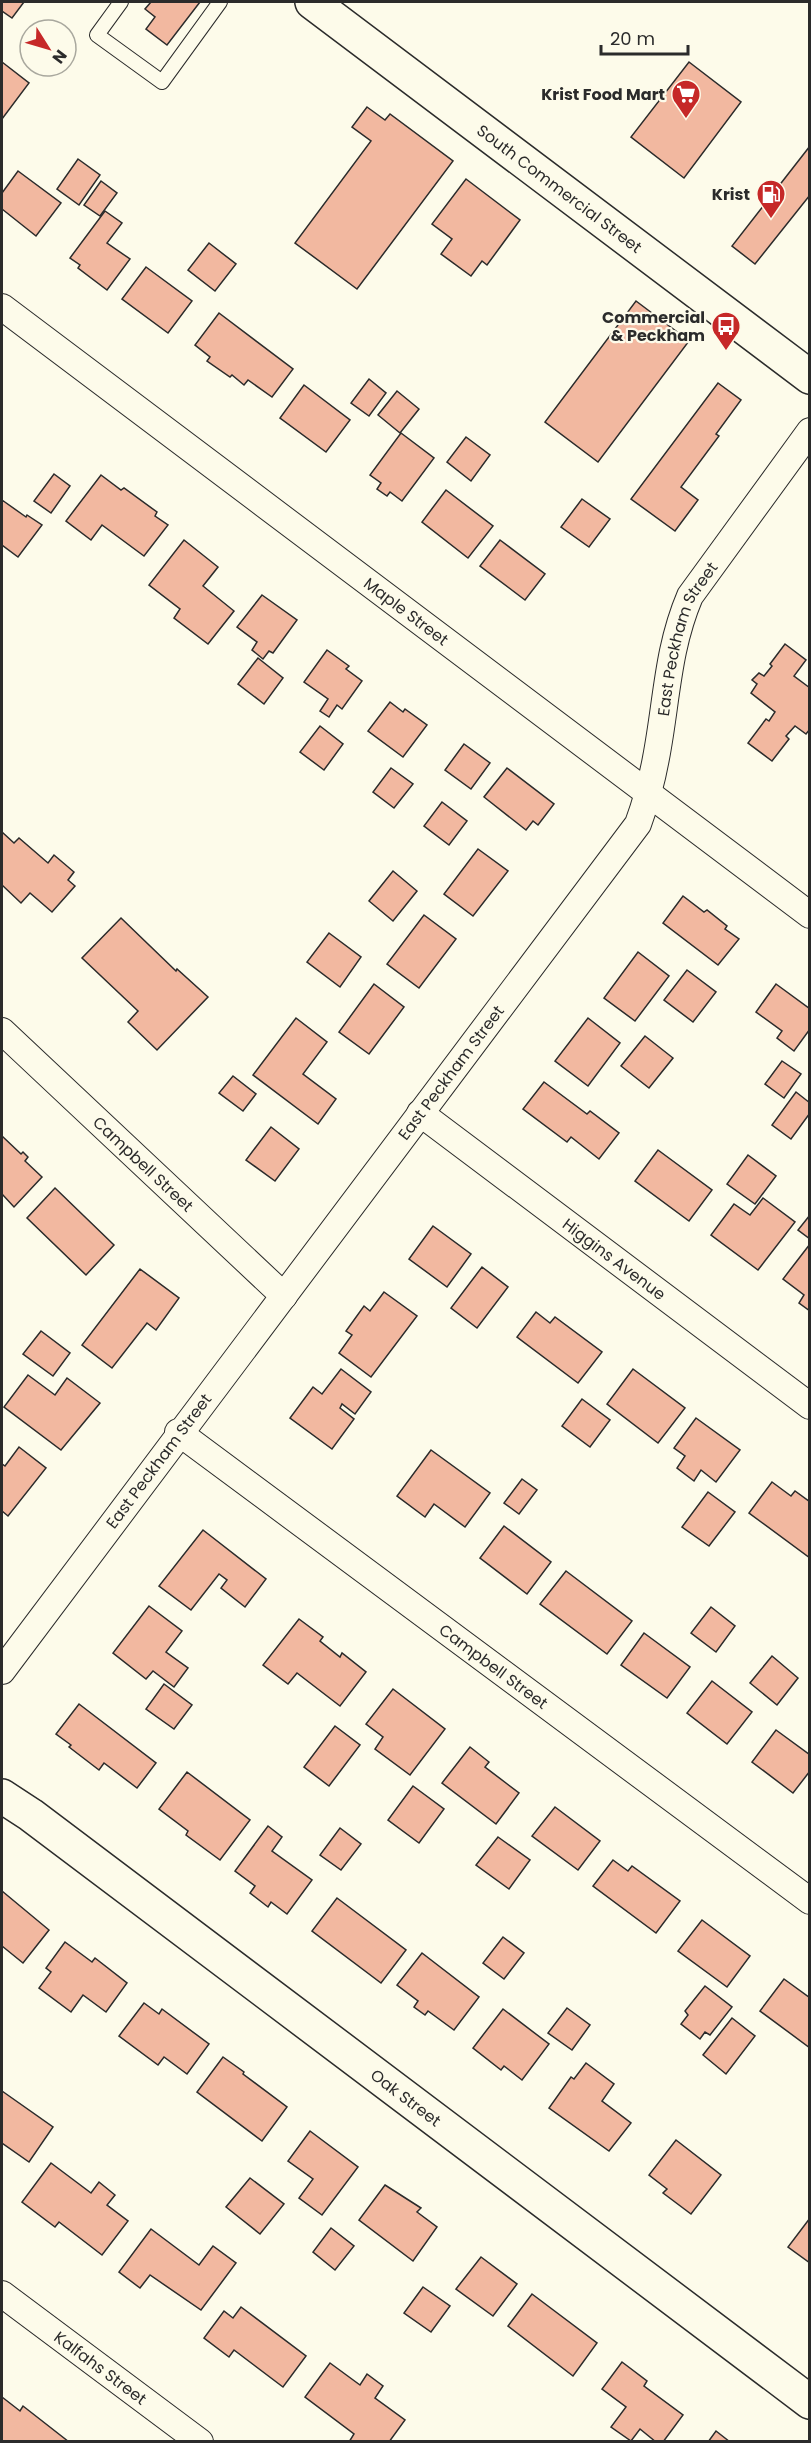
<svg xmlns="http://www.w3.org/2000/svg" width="811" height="2443" viewBox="0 0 811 2443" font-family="Poppins,sans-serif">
  <rect width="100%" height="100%" fill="#fdfbea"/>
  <g fill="#f2b8a0" stroke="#2b2b2b" stroke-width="1.5">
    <polygon points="2,2 24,2 12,18 2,11"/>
    <polygon points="151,2 200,2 167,45 146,29 155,17 145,9"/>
    <polygon points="2,62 29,83 2,119"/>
    <polygon points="689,62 741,102 684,178 631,137"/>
    <polygon points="367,107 385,120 390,114 453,161 357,289 295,243 371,141 352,127"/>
    <polygon points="810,146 810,195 755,264 732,246"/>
    <polygon points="78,159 100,175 79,205 57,189"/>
    <polygon points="18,171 61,203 36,236 2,209 2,193"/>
    <polygon points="466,179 520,220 487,265 482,261 471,276 441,254 452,239 432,224"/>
    <polygon points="101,181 117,193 100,216 84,205"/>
    <polygon points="105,211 122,223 107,243 130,259 107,290 78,268 80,265 70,258"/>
    <polygon points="209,243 236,264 215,291 188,270"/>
    <polygon points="146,267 192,301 168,333 122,299"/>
    <polygon points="636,301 689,341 598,462 545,422"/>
    <polygon points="219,313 293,369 272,397 248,380 244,385 232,375 230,377 207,361 210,357 195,345"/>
    <polygon points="369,379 386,393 369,416 351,403"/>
    <polygon points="718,383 741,400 716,434 719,436 681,487 698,500 675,531 631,499"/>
    <polygon points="304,385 350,420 326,452 280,418"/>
    <polygon points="397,391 419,409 400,433 378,415"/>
    <polygon points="401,433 434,458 402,501 390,492 387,496 377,489 381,483 370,475"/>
    <polygon points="466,437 490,455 471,481 447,462"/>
    <polygon points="54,474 70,486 51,513 34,501"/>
    <polygon points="101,475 121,490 124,488 157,512 155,516 168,525 144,556 102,525 91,540 66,521"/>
    <polygon points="446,490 493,526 468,558 422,522"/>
    <polygon points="582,499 610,519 589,547 561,527"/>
    <polygon points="2,500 26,517 27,515 42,525 18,557 2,545"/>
    <polygon points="184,540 218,567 203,586 234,611 208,644 174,618 180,609 149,585"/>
    <polygon points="500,540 545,574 525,600 480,566"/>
    <polygon points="262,595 297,620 273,653 269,651 263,659 252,650 257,642 237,627"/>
    <polygon points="785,644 806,660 794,676 810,688 810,729 806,734 795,726 786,736 789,739 772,761 748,743 766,719 769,721 775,712 751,693 757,684 752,680 759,673 764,676 772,666 770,664"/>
    <polygon points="327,650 349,666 346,669 362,681 342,709 337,705 329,717 320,711 328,699 304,682"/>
    <polygon points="258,658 283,678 264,704 238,684"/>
    <polygon points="390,702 403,712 405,709 427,725 403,757 368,731"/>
    <polygon points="320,726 343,744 324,770 300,752"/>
    <polygon points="464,744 490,763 471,789 445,770"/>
    <polygon points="391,768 413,784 394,808 373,792"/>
    <polygon points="507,768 554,804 538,825 533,821 526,830 484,797"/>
    <polygon points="442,802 467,821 449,845 424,826"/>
    <polygon points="2,832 14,843 19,838 48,863 54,855 74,872 68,880 75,886 52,912 30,893 21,903 2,885"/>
    <polygon points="478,849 508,871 473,916 444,894"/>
    <polygon points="393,871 417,891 393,921 369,901"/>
    <polygon points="683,896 704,912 707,910 727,926 725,929 739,939 718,965 663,923"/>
    <polygon points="424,915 456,939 419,988 387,964"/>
    <polygon points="121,918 176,971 177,969 208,997 157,1050 128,1022 138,1011 82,958"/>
    <polygon points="329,933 361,957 340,987 307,962"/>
    <polygon points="638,952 669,976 635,1021 604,998"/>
    <polygon points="687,970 716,992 693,1022 664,1000"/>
    <polygon points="374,984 404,1007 369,1054 339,1032"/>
    <polygon points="776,984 810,1009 810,1029 794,1051 777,1038 782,1031 756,1012"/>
    <polygon points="296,1018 327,1042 303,1074 336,1099 318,1124 253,1075"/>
    <polygon points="588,1018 620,1043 588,1086 555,1061"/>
    <polygon points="645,1036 673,1058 649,1088 621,1066"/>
    <polygon points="782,1061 801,1074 784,1098 765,1084"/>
    <polygon points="233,1076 256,1094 243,1111 219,1093"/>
    <polygon points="544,1082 587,1114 590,1111 619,1133 599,1159 571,1137 567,1142 523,1109"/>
    <polygon points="796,1092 810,1103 810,1113 791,1139 772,1125"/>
    <polygon points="271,1127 299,1149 275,1181 246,1160"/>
    <polygon points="2,1136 21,1154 23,1152 28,1157 25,1161 42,1177 14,1207 2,1194"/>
    <polygon points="658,1150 712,1190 689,1221 635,1181"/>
    <polygon points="748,1155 776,1176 755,1204 727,1184"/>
    <polygon points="55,1188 114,1245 86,1275 27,1218"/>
    <polygon points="763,1198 795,1222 758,1270 711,1235 734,1204 750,1215"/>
    <polygon points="810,1215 810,1239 798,1230"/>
    <polygon points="433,1226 471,1254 447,1287 409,1259"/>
    <polygon points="810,1244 810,1311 799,1303 804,1295 783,1279"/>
    <polygon points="482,1267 508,1287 477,1328 451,1308"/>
    <polygon points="140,1269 179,1298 156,1330 147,1323 112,1368 82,1345"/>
    <polygon points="384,1292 417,1316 371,1377 339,1353 352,1335 346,1331 364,1306 370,1311"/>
    <polygon points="536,1312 550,1323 555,1317 602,1352 578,1383 517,1337"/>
    <polygon points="41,1331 70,1353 53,1376 23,1354"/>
    <polygon points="341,1369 371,1392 355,1414 342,1404 340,1408 354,1419 332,1449 290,1418 313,1387 322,1394"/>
    <polygon points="633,1369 685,1408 658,1443 607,1404"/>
    <polygon points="28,1375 55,1395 67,1378 100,1403 61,1450 4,1407"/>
    <polygon points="582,1399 610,1420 590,1447 562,1426"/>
    <polygon points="696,1418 740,1450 716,1482 701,1470 694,1481 677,1468 685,1456 674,1448"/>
    <polygon points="19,1447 46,1468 8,1516 2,1511 2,1464 5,1466"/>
    <polygon points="431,1450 490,1493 465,1527 434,1504 425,1517 397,1496"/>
    <polygon points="522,1479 537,1490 519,1514 504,1503"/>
    <polygon points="772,1482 791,1496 795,1491 810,1502 810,1558 749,1513"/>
    <polygon points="708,1492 735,1512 709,1546 682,1527"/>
    <polygon points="504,1526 551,1562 527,1594 480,1558"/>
    <polygon points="203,1530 266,1579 245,1607 221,1588 227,1580 219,1574 191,1610 159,1586"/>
    <polygon points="566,1571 632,1621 607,1654 540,1604"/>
    <polygon points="149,1606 182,1631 166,1652 188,1668 174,1687 153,1671 146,1679 113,1653"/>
    <polygon points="711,1607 735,1626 716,1652 691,1633"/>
    <polygon points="299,1619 323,1637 320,1641 340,1657 342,1653 366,1672 340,1706 297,1673 288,1684 263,1665"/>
    <polygon points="644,1633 690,1667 667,1698 621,1665"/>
    <polygon points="772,1656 798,1678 777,1705 750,1683"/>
    <polygon points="712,1681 752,1712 727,1744 687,1713"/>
    <polygon points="164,1684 192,1705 174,1729 146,1709"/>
    <polygon points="393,1689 445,1729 410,1775 375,1749 383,1737 366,1724"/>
    <polygon points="79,1704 156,1763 137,1788 104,1763 99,1770 69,1747 71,1745 56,1734"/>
    <polygon points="335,1726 360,1745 329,1786 304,1767"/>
    <polygon points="776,1730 810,1755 810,1771 793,1793 752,1762"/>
    <polygon points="470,1747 489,1762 485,1767 519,1793 496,1824 442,1783"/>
    <polygon points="187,1772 250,1820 220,1860 186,1835 188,1831 159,1809"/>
    <polygon points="413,1786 444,1809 419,1843 388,1820"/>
    <polygon points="555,1807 600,1841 578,1870 532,1836"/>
    <polygon points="268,1826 282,1837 272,1851 312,1880 287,1914 271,1902 268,1907 250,1893 255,1886 235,1871"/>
    <polygon points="340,1828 361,1844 341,1870 320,1855"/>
    <polygon points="498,1837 530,1860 509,1889 476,1865"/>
    <polygon points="613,1860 628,1871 632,1866 680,1901 656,1933 593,1886"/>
    <polygon points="2,1891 49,1930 23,1963 2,1946"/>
    <polygon points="337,1898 406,1950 381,1983 312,1931"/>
    <polygon points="702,1920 750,1956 727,1987 678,1951"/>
    <polygon points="503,1937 524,1953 504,1979 483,1963"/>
    <polygon points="65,1942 92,1962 95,1958 127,1983 106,2012 83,1995 71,2012 39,1988 51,1972 46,1968"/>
    <polygon points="422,1953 479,1997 454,2030 428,2011 425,2015 414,2007 418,2001 397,1985"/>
    <polygon points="784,1979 810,1998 810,2048 760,2011"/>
    <polygon points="705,1986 732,2007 710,2035 705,2032 700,2039 681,2024 688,2015 685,2011"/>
    <polygon points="144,2003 159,2014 162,2009 209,2044 187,2074 164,2057 158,2065 119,2036"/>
    <polygon points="567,2008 590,2025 572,2050 548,2033"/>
    <polygon points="503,2009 549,2044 522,2080 504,2066 501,2070 473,2048"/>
    <polygon points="732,2018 755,2036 726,2074 703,2055"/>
    <polygon points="223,2057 244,2072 243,2074 287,2107 262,2141 197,2092"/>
    <polygon points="586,2063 614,2084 602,2101 631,2123 609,2151 549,2108 571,2077 574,2079"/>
    <polygon points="2,2091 53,2127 29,2162 2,2143"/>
    <polygon points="310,2131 358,2167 322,2215 299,2198 313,2179 288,2161"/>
    <polygon points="676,2140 721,2175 691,2214 663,2193 667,2189 649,2175"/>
    <polygon points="51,2163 91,2193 99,2182 115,2195 107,2205 128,2221 102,2255 59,2222 55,2227 22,2202"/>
    <polygon points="250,2178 284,2204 260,2234 226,2207"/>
    <polygon points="385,2185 421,2208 417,2212 437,2227 413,2261 359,2220"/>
    <polygon points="810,2218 810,2263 788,2247"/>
    <polygon points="331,2228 354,2246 335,2270 313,2252"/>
    <polygon points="151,2229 199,2265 213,2246 236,2263 201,2310 150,2275 140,2288 119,2272"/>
    <polygon points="481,2257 517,2284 493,2316 456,2289"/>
    <polygon points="423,2287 450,2306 431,2332 404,2313"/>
    <polygon points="532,2294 597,2343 573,2376 508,2326"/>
    <polygon points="241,2307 306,2356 283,2387 234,2350 229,2357 204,2338 224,2311 233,2318"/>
    <polygon points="622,2362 647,2381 644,2386 683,2415 663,2442 656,2442 640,2429 631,2441 611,2427 626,2407 602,2389"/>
    <polygon points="330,2363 360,2385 367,2374 383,2386 375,2398 405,2420 389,2442 349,2442 354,2434 305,2397"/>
    <polygon points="2,2397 20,2411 23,2406 69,2442 2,2442"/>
    <polygon points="716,2431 730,2442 708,2442"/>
  </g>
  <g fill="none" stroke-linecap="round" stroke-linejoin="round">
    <g stroke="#2b2b2b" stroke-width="16">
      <polyline id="service" points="121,2 97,35 162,82 220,2"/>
    </g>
    <g stroke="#2b2b2b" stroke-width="28">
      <g id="minor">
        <path id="s1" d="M2,307L810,915"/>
        <path id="s2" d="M2,1031L284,1296"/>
        <path id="s3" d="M420,1113L810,1406"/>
        <path id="s4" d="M178,1432L810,1901"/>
        <path id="s5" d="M2,1671C212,1387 426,1106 638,824C646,802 652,780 656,758C667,701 667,650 690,596L810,431"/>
        <path id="s6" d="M2,2294L200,2442"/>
      </g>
    </g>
    <g stroke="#2b2b2b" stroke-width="36">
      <g id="tertiary">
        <path id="s7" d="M2,1796L31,1815L810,2402"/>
      </g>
    </g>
    <g stroke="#2b2b2b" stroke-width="36">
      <g id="secondary">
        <path id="s8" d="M312,2L810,377"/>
      </g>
    </g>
    <use href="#service" stroke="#fdfbea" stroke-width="14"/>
    <use href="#minor" stroke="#fdfbea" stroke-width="26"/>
    <use href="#tertiary" stroke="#fdfbea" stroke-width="33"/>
    <use href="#secondary" stroke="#fdfbea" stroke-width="33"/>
  </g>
  <defs>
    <g id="supermarket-pin" transform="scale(1.5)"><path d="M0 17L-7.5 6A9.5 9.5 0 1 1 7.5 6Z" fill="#c62828" stroke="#fdfbea"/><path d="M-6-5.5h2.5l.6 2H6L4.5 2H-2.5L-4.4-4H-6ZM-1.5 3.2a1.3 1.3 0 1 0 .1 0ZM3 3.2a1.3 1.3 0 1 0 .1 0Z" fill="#fff"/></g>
    <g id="fuel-pin" transform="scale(1.5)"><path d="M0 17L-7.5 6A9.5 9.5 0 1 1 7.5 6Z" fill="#c62828" stroke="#fdfbea"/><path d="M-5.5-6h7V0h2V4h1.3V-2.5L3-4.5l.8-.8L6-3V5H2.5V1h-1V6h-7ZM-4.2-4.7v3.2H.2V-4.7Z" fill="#fff"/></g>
    <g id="bus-pin" transform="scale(1.5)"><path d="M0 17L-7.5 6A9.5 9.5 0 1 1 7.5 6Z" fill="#c62828" stroke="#fdfbea"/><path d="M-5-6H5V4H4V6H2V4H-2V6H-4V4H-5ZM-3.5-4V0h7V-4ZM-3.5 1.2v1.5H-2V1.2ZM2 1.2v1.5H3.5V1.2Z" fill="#fff"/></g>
  </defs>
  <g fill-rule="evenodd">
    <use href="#supermarket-pin" x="686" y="94"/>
    <use href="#fuel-pin" x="771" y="194"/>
    <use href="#bus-pin" x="726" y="326"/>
  </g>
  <g text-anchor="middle" stroke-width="4.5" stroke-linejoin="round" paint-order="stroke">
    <g font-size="16" font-weight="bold" fill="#2b2b2b" stroke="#fdfbea" text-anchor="end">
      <text x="665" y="100">Krist Food Mart</text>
      <text x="750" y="200">Krist</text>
      <text x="705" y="323">Commercial<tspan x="705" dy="18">&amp; Peckham</tspan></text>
    </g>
    <g font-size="16" fill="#2b2b2b" stroke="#fdfbea">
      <text dy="6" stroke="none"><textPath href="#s8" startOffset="310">South Commercial Street</textPath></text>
      <text dy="6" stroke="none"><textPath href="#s1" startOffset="506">Maple Street</textPath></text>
      <text dy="6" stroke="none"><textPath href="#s5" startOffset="1252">East Peckham Street</textPath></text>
      <text dy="6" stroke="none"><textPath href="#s5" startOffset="748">East Peckham Street</textPath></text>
      <text dy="6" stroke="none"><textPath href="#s2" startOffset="194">Campbell Street</textPath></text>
      <text dy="6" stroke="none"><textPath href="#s3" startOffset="243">Higgins Avenue</textPath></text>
      <text dy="6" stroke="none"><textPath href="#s5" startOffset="262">East Peckham Street</textPath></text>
      <text dy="6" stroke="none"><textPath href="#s4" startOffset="393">Campbell Street</textPath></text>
      <text dy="6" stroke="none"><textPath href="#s7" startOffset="504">Oak Street</textPath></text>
      <text dy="6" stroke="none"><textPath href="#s6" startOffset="123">Kalfahs Street</textPath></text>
    </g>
  </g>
  <rect width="811" height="2443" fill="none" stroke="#2b2b2b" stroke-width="6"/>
  <g transform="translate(48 48) rotate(127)"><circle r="28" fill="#fdfbea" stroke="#a9a89e" stroke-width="1.5"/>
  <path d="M0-4.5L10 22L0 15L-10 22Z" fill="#c62828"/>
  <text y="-9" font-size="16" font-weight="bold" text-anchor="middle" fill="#2b2b2b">N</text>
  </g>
  <path d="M601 45v9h87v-9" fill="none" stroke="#2b2b2b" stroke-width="3"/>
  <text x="610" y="45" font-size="18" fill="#2b2b2b" stroke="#fdfbea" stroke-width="4.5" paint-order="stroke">20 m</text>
</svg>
